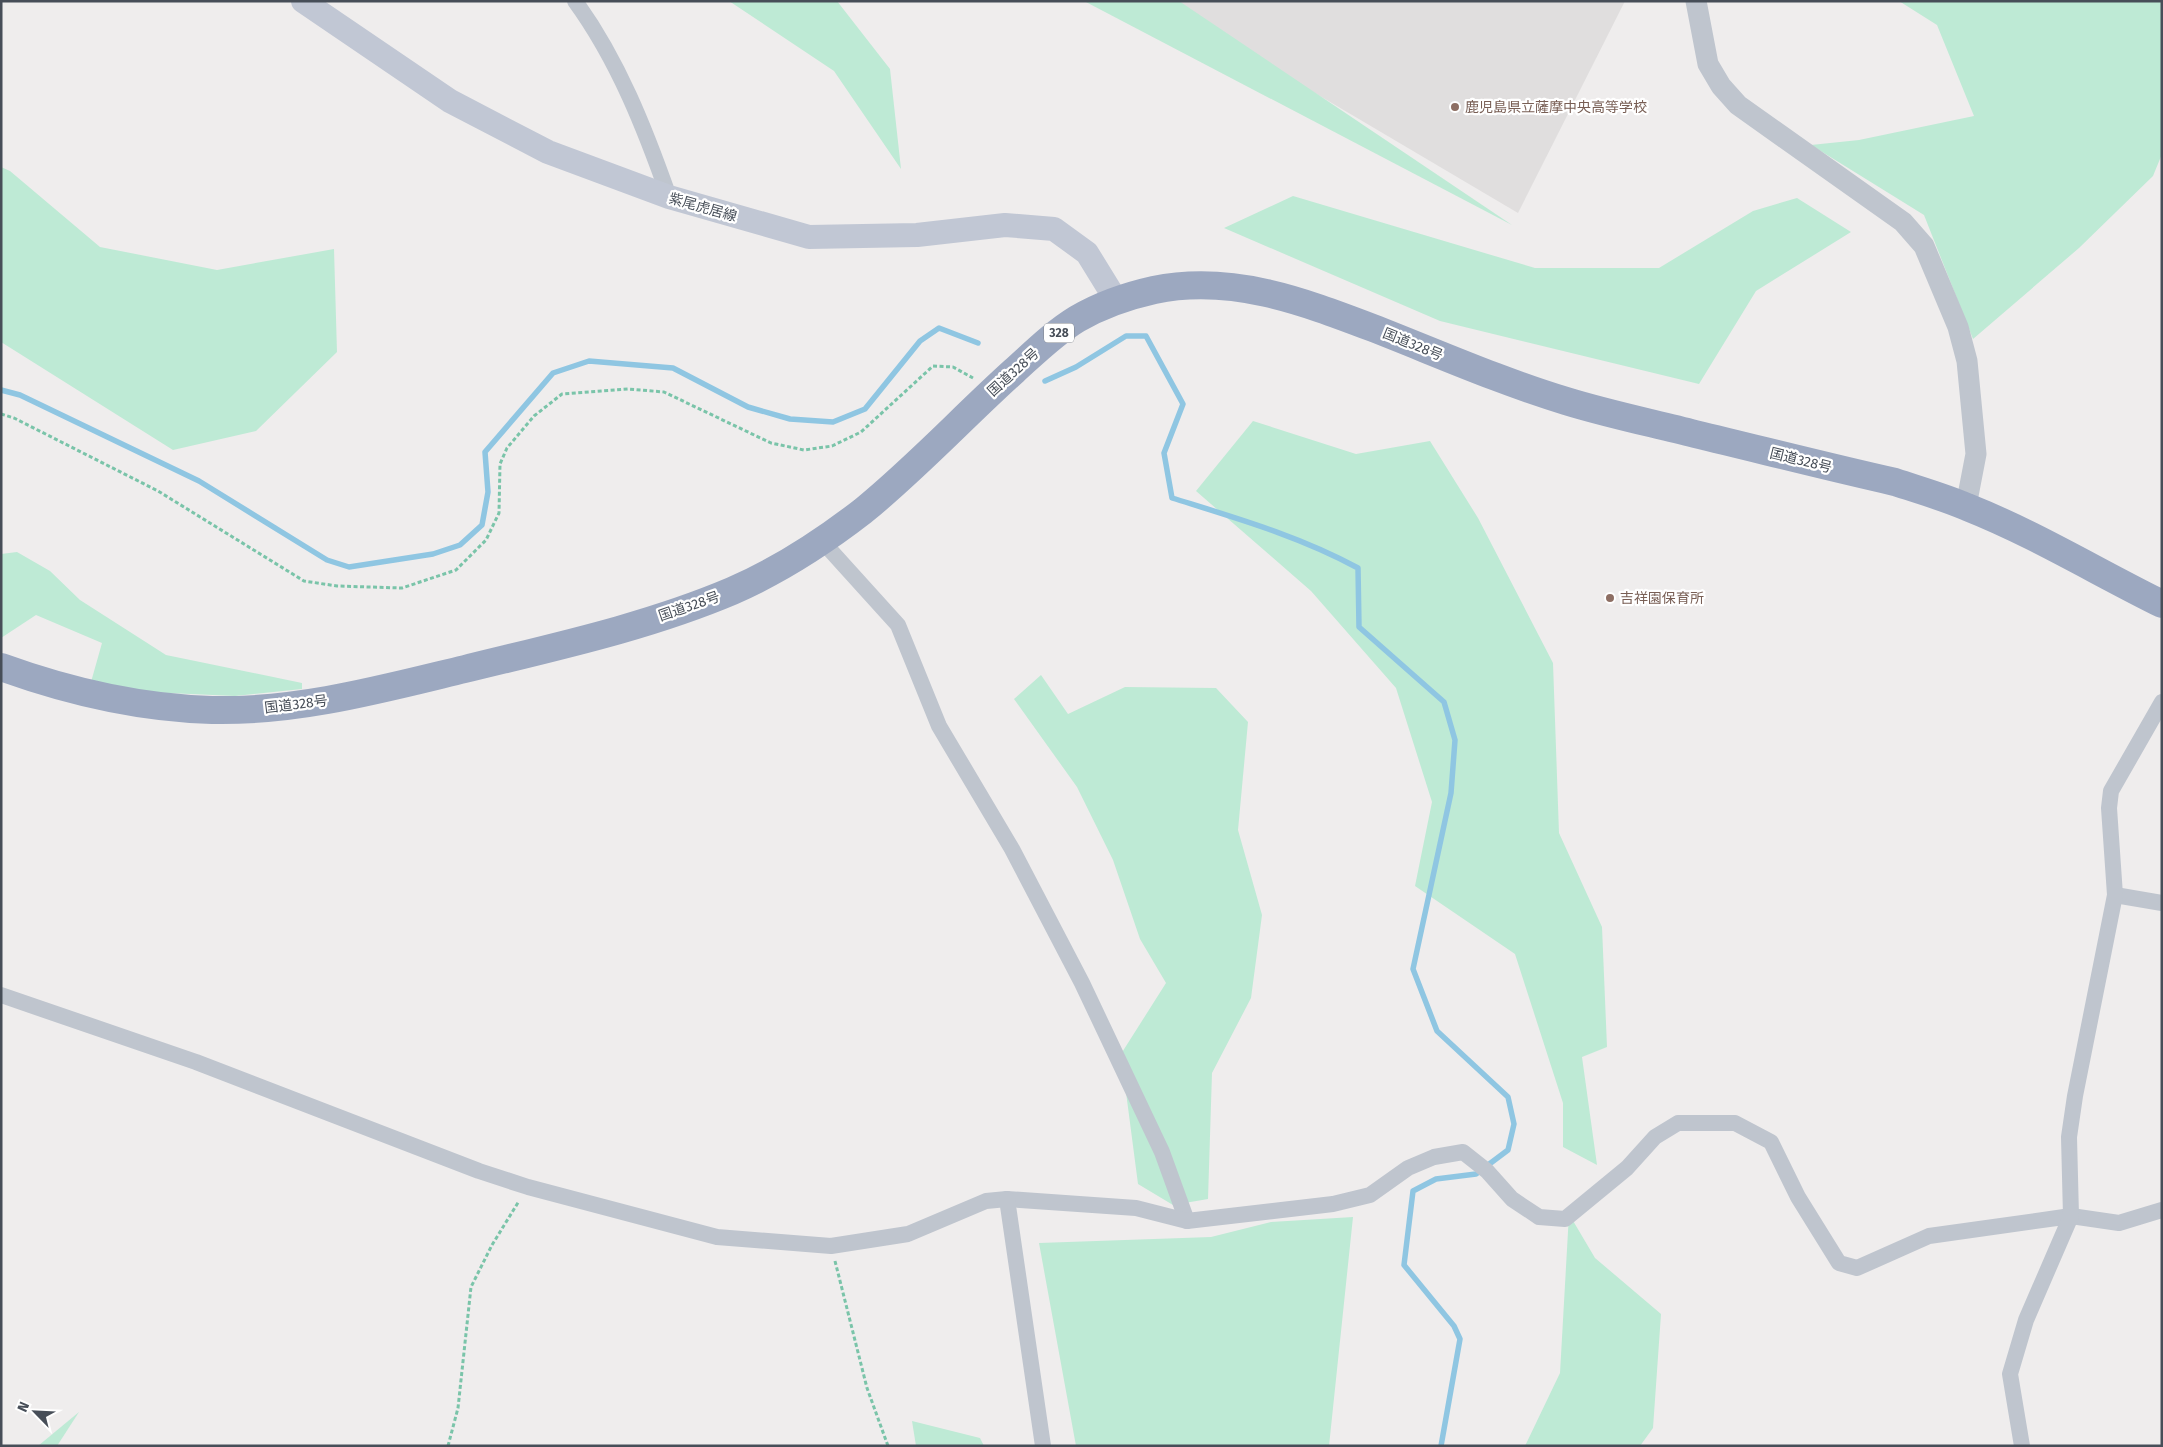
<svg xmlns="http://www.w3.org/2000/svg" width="2163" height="1447" viewBox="0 0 2163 1447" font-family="'Fira Sans','Noto Sans JP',sans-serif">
  <rect width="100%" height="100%" fill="#efeded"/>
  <polygon fill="#e0dede" points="1159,1 1625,1 1518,213"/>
  <g fill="#beead5">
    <polygon points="729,1 837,1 890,69 901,169 834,71"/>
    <polygon points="1084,1 1179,1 1512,225"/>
    <polygon points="1899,1 2162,1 2162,154 2153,176 2079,248 1973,339 1924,215 1811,145 1859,140 1974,116 1937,25"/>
    <polygon points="1,167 10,171 100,247 217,270 334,249 337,352 256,431 173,450 1,342"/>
    <polygon points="1293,196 1535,268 1659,268 1753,211 1797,198 1851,232 1756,291 1699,384 1440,321 1224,228"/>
    <polygon points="1253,421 1356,454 1430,441 1478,518 1553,663 1559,833 1602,927 1607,1047 1582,1057 1597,1165 1563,1147 1563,1103 1515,954 1415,886 1432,802 1396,688 1311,591 1196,491"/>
    <polygon points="17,552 50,571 80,600 166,655 302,683 302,689 235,696 146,692 91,682 102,643 36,615 1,638 1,554"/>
    <polygon points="1041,675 1068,714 1125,687 1216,688 1248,722 1238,830 1262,915 1251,998 1212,1073 1208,1199 1173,1205 1138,1184 1121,1054 1166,983 1140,939 1113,860 1077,787 1014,699"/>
    <polygon points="1569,1214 1595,1258 1661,1314 1653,1428 1640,1446 1525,1446 1560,1373"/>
    <polygon points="1353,1217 1329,1446 1076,1446 1039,1243 1211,1237 1271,1222"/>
    <polygon points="79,1412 57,1446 38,1446"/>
    <polygon points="912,1421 980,1438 984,1446 916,1446"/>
  </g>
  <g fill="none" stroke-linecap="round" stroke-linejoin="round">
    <g stroke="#8fc6e2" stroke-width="5.5">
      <path d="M1045,381L1076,367L1126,336H1146L1183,404L1164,453L1172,498C1236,518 1299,536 1358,568L1359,627L1444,702L1455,740L1451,793L1413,969L1437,1031L1508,1097L1514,1124L1508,1150L1476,1174L1436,1179L1413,1191L1404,1265L1454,1326L1460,1339L1441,1446"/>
      <polyline points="1,390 20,395 199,481 327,560 349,567 433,554 460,545 482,525 488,492 485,452 553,373 589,361 673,368 748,407 790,419 833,422 865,409 920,341 939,328 978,343"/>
    </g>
    <g stroke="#7ac4a9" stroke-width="3" stroke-dasharray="4 2.5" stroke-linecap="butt">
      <polyline points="1,414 14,418 158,491 304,581 337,586 402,588 456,570 486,540 499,513 500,464 507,448 534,416 562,394 628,389 664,392 771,443 804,450 832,446 861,432 933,366 953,367 973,378"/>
      <polyline points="835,1261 867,1388 888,1446"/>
      <polyline points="448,1446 458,1408 471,1287 492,1245 519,1201"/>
    </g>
    <g stroke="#bfc5ce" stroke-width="16">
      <path d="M575,1C618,60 645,129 669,197"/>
      <polyline points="822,541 898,625 939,726 1012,849 1082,983 1162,1152 1187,1221"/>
      <polyline points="2115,895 2162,903"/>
      <polyline points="1,995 196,1062 479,1171 528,1187 717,1237 831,1246 908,1234 986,1201 1007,1199 1136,1208 1187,1221 1333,1204 1370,1195 1408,1168 1434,1157 1463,1152 1487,1171 1512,1199 1539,1217 1565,1219 1627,1168 1655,1137 1678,1123 1735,1123 1771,1142 1798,1197 1839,1263 1857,1268 1929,1236 2071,1216 2119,1223 2162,1210"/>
      <polyline points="1007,1199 1043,1446"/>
      <polyline points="2022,1446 2010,1374 2026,1320 2071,1216 2069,1137 2075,1096 2115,895 2109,808 2111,791 2162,702"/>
    </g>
    <polyline stroke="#bfc5ce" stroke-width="21" points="1696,1 1708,64 1721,86 1738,105 1903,222 1924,246 1958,327 1967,361 1976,454 1966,506"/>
    <polyline stroke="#c1c7d4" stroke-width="24" points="303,1 450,101 548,152 669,197 809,237 917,235 1005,225 1054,229 1087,253 1116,300"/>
    <path stroke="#9ca8c0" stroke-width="28" d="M1,667C70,692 139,708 212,710C298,712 382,689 465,669C554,647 647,627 732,591C778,571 823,542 863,511C916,468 963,417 1014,371C1034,353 1054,333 1077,319C1101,305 1127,296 1154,290C1231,274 1302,301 1373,328C1437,353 1500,381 1566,401C1608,414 1652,423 1695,434C1762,450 1828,467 1895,482C1919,490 1944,497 1967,507C2035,534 2097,572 2162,604"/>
  </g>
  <g fill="#8d6e63" stroke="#fff" stroke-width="2">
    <circle cx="1455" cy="107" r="5"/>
    <circle cx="1610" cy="598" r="5"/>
  </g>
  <g text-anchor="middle" stroke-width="4.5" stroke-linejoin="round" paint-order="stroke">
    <rect fill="#fff" stroke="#7e838a" stroke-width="1" x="1044" y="323.5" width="30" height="19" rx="4"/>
    <g font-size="12" font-weight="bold" fill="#474e58">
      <text x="1059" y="337">328</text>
    </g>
    <g font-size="14" fill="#785e54" stroke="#fff" text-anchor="start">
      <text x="1465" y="112">鹿児島県立薩摩中央高等学校</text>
      <text x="1620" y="603">吉祥園保育所</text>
    </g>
    <g font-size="14" fill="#474e58" stroke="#fff">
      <text transform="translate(703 207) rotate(16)" y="5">紫尾虎居線</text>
      <text transform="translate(1413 344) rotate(22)" y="5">国道328号</text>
      <text transform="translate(1013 372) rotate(-42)" y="5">国道328号</text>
      <text transform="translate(1801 460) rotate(14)" y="5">国道328号</text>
      <text transform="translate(689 606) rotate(-19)" y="5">国道328号</text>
      <text transform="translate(296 704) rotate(-7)" y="5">国道328号</text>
    </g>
  </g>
  <rect width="2163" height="1447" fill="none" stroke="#474e58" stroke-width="5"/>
  <g transform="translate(35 1412) rotate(294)" stroke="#ffffff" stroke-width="4" paint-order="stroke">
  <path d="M0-4L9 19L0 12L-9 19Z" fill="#474e58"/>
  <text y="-8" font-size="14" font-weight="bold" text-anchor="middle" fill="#474e58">N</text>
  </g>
</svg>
